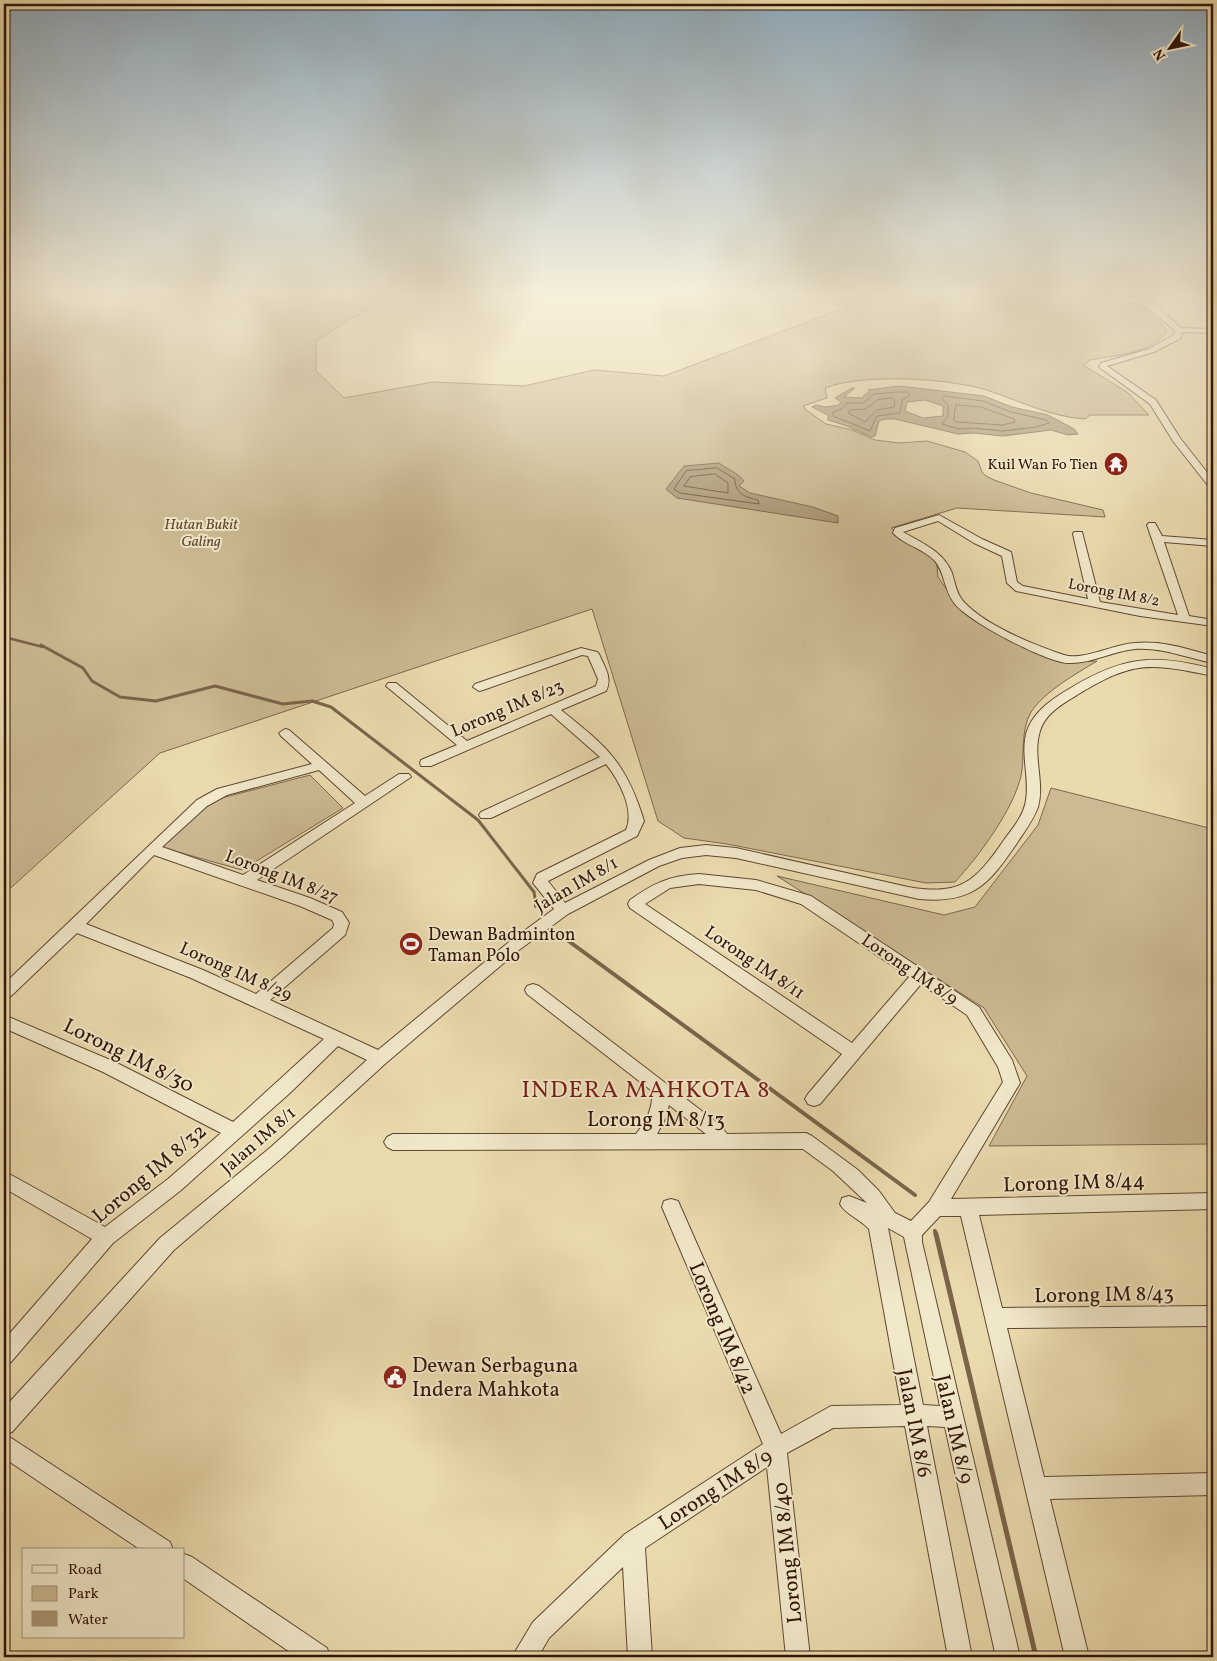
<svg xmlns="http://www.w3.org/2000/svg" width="1217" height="1661" viewBox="0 0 1217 1661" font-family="Vollkorn,serif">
  <rect width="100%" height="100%" fill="#eadbae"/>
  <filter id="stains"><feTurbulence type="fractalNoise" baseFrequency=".004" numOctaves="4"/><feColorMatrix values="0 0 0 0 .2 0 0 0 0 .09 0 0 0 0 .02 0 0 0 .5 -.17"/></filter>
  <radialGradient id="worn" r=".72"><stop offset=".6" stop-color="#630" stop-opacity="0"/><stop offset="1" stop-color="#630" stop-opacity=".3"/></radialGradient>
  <g fill="#cbba92" stroke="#7e684d">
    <path d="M4,291H396L316,341V371L344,398L433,382L524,386L594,370L664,376L852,305L865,291H1095L1136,304L1160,322L1167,331C1153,354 1115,355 1090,360L1083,365L1127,392L1149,415H1090L1085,419C1052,417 1022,402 990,391C951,378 863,373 825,388L827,398L803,406L806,410L826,424L852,430L875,440L899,443L927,441L965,452L978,461L982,472L986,476L994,480L1031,493L1103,510L1105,517L957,508L891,528L936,556L938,577L955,601L994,629L1070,662L1097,661C1076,674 1045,691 1031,712C1020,731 1025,756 1021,776C1013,810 979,856 955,882L926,883L727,844L684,838L658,821L592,609L160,753L4,894Z"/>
    <polygon points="310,775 343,808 242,870 160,847 214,800"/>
    <polygon points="1051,788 1213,829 1213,1144 989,1146 1027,1076 984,1008 777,876 944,915 975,907 1038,825"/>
  </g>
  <g fill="#ab9876" stroke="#7b644a" fill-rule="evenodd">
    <path d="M899,386L984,396L1012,407L1048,415L1074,429L1078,434L1068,435L1051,430L1003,436L973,433L958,434L895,419H885L879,421L875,436L871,437L847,426L828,420V415L812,407L816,405L826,407L839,405L841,402L835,398L852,388H855L844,397L863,398L864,395L869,392L868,390ZM925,400L943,406V416L923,418L905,411L907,402Z"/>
    <path d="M719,463C727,469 738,473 744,481L739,486L750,493L813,507L838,516V523L677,498L666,489L684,466Z"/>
  </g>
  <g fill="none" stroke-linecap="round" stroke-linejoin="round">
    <g stroke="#6e573f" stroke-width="1">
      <polygon points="899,392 908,392 910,395 902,400 900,413 877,416 870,431 833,416 833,412 842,409 847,403 863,403 874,394"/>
      <polygon points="945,396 983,401 1011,412 1046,420 1049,423 1036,427 1003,431 973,428 959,429 942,424 948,416 948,405 942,399"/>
      <polygon points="893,398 895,401 894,407 877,410 865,422 848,413 850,410 866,409 877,400"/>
      <polygon points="956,405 981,407 1014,419 1015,422 1003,425 956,422 954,420"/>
      <path d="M717,468L735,479C735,494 745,497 758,500L759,504L680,493L674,489L686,471Z"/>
      <polygon points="715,474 728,483 728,493 684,486 690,477"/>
    </g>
    <polyline stroke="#7b644a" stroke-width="2.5" points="4,637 43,647"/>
    <polyline stroke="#7b644a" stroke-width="3" points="41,645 83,668 92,681 120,697 156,701 215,686 283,704 312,701 331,707 478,820 534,892 536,904"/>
    <g stroke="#7b644a" stroke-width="4">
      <polyline points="536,903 536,906"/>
      <polyline points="559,934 915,1195"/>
      <polyline points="935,1231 936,1235"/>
    </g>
    <polyline stroke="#7b644a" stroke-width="5" points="936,1234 1036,1657"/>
    <g stroke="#604732" stroke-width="2">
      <g id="minor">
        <polygon points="1102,291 1111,291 1154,304 1181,328 1213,329 1213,333 1182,332 1181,338 1154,352 1107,366 1156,400 1180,438 1213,480 1213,489 1210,488 1173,441 1150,404 1099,367 1101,363 1149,349 1174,335 1175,331 1148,308"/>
        <polygon points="1193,298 1197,298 1213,310 1213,315 1193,300"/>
        <path d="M939,515L982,539L1011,552L1017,582L1023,586L1088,599L1073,534L1074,532H1082L1100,602L1178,615L1147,525L1149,523H1155L1162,536L1213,540V546L1164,542L1189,616L1213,620V626L1140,616L1016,591L1007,583L1002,556L974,543L938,521L903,532C922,543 943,551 952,573C955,582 956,593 963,601C984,625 1034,645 1064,655C1083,661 1114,644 1135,643C1161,640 1188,649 1213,656V663C1187,658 1162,647 1135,649C1113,651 1091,664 1068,663C1046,662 969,622 955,604C944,591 945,572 934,560C922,548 904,545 893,533L895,528Z"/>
        <path d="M581,648L597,652L599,654C604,666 613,678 606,691L561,710C607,747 626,762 644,821L637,836L548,881L565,903L649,860L680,848L706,845L736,848L908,887C961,896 975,882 1004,840C1013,828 1024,815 1026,800C1030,776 1019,751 1028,728C1036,710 1052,699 1069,689C1122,657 1153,653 1213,669V676C1150,663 1134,660 1077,695C1062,704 1045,714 1040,731C1032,756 1045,782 1038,807C1034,819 1024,832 1017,843C989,884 973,904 919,899L736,858L706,855L682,858L659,866L568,914L519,950L386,1063L283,1157L174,1250L12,1432L5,1434L170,1542L173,1550H141L4,1458V1408L160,1238L271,1147L367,1060L338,1046L291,1092L180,1191L113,1243L11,1362L4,1365V1340L92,1239L4,1188V1171L105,1227L168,1179L221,1133L103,1072L4,1028V1015L115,1062L233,1122L324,1039L191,978L77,933L10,997L4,999V984L197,800L217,789L312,764L281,736L279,733L285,729L289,730L365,796L399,774H409L411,777L257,880L310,898L342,912L349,923L345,935L270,1000L378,1050L509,942L554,909L533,883L537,874L626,830C635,810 619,780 606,764L491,818H481L479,815L481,812L600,757L551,714L431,766H421L420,763L421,760L457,745L386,686L388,683H396L467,741L596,686L598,679L588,656L582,655L483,690L479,691L473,687L475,684ZM319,770L355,803L243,875L162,847L207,806L227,795ZM154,855L300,906L332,920L334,924L333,928L256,994L203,970L86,924Z"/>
        <path d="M699,874L756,880L811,896L979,1007L1012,1060L1020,1083L951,1199L1213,1193V1209L979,1215L1002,1308L1213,1306V1326L1007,1328L1044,1477L1213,1473V1495L1050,1499L1089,1657H1065L961,1216H940L922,1235V1242L1020,1657H996L945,1427L927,1426L972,1657H948L905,1426L833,1428L787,1453L810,1657H786L767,1467L645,1548L652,1657H628L623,1567L549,1638L538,1657H512L533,1622L625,1534L763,1444L662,1207L664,1201L671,1199L678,1201L781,1434L831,1406L901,1405L869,1229C861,1220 844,1213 840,1204L842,1198L849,1196L867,1203L833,1171L803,1149L393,1150L387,1147L384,1142L387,1137L393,1134H636C647,1120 653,1109 652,1091L527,994L525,990L527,986L533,984L539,986L720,1125L727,1134L806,1133L812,1136L858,1170L879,1191L895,1213L911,1221L929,1202L1003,1082L998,1067L967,1015L921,984L820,1104L814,1106L808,1104L805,1099L808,1094L842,1054L630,908L628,904L630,900C654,883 669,876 699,874ZM699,884L756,890L801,904L909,977L852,1043L645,904L670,888ZM669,1105L706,1134H657L666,1117ZM888,1228L904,1237L940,1406L923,1405Z"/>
        <polygon points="184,1554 192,1557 327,1648 330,1657 297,1657 184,1579"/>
      </g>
    </g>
    <use href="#minor" fill="#f1e8ca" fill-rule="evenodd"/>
  </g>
  <linearGradient id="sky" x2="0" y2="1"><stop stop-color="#8fa9ba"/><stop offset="0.56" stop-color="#f6efdb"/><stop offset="1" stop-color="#f6efdb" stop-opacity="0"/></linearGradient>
  <rect width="1217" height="523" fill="url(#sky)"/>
  <defs>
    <g id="temple-disc" transform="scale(1.25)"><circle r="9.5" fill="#8f2418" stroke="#f1e8ca"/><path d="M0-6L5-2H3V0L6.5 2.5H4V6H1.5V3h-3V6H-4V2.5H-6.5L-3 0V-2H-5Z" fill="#fff"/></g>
    <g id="stadium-disc" transform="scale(1.25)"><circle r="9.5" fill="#8f2418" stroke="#f1e8ca"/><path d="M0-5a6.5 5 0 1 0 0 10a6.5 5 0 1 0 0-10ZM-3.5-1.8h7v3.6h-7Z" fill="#fff"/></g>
    <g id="civic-disc" transform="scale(1.25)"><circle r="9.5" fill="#8f2418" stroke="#f1e8ca"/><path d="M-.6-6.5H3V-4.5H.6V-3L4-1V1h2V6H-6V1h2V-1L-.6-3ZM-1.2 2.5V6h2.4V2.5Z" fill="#fff"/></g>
  </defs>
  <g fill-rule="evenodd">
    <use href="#temple-disc" x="1116" y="464"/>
    <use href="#stadium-disc" x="411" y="944"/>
    <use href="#civic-disc" x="395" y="1377"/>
  </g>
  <g text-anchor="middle" stroke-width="4" stroke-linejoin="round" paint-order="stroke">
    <g font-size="15" fill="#321608" stroke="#f1e8ca" text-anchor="end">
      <text x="1098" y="469">Kuil Wan Fo Tien</text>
    </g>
    <g font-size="15" font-style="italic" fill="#604731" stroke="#f1e8ca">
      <text x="201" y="529">Hutan Bukit<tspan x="201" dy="17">Galing</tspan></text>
    </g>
    <g font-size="15" fill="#321608" stroke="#f1e8ca">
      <text transform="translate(1114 592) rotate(11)" y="5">Lorong IM 8/2</text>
    </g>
    <g font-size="18" fill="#321608" stroke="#f1e8ca">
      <text transform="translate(507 708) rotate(-23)" y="6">Lorong IM 8/23</text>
      <text transform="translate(282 876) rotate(21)" y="6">Lorong IM 8/27</text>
      <text transform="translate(576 884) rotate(-30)" y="6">Jalan IM 8/1</text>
      <text transform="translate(755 962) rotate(34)" y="6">Lorong IM 8/11</text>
      <text transform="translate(910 969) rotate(34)" y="6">Lorong IM 8/9</text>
      <text transform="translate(236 971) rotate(24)" y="6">Lorong IM 8/29</text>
      <text transform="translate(258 1140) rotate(-41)" y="6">Jalan IM 8/1</text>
    </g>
    <g font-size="18" fill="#321608" stroke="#f1e8ca" text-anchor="start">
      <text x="428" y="940">Dewan Badminton<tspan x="428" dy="21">Taman Polo</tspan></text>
    </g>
    <g font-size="21" fill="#321608" stroke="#f1e8ca">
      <text transform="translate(129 1055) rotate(26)" y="7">Lorong IM 8/30</text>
      <text x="656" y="1126">Lorong IM 8/13</text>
      <text transform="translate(149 1173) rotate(-40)" y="7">Lorong IM 8/32</text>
      <text transform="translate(1074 1182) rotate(-2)" y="7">Lorong IM 8/44</text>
      <text transform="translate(1104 1294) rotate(-1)" y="7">Lorong IM 8/43</text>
      <text transform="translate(723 1328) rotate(67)" y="7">Lorong IM 8/42</text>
      <text transform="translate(915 1423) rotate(79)" y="7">Jalan IM 8/6</text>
      <text transform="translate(955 1429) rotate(77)" y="7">Jalan IM 8/9</text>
      <text transform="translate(715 1489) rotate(-33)" y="7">Lorong IM 8/9</text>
      <text transform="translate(787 1553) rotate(-96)" y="7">Lorong IM 8/40</text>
    </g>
    <g font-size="21" fill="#321608" stroke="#f1e8ca" text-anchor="start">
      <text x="412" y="1372">Dewan Serbaguna<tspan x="412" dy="24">Indera Mahkota</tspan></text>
    </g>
    <g font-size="24" letter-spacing="1" fill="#7a1f14" stroke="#f1e8ca">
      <text x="646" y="1097">INDERA MAHKOTA 8</text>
    </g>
  </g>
  <rect width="1217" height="1661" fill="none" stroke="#eadbae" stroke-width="20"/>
  <rect x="5" y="5" width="1207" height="1651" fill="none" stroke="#321608" stroke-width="2.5"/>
  <rect x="10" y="10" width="1197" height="1641" fill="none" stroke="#321608"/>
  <rect x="22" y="1548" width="162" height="90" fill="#f1e8ca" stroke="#a5947c"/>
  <rect x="32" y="1565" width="25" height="8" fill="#f1e8ca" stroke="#a5947c"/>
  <text x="68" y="1574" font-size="15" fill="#321608">Road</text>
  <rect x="32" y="1586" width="25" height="15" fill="#cbba92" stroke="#a5947c"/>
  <text x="68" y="1598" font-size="15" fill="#321608">Park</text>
  <rect x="32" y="1611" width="25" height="15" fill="#ab9876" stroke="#a5947c"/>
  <text x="68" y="1624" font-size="15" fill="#321608">Water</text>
  <g transform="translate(1170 48) rotate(237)" stroke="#f1e8ca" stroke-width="4" paint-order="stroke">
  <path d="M0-4L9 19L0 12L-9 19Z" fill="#321608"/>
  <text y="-8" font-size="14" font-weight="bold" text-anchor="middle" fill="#321608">N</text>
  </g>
  <rect width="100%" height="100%" filter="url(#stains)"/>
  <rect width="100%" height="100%" fill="url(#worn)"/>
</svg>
